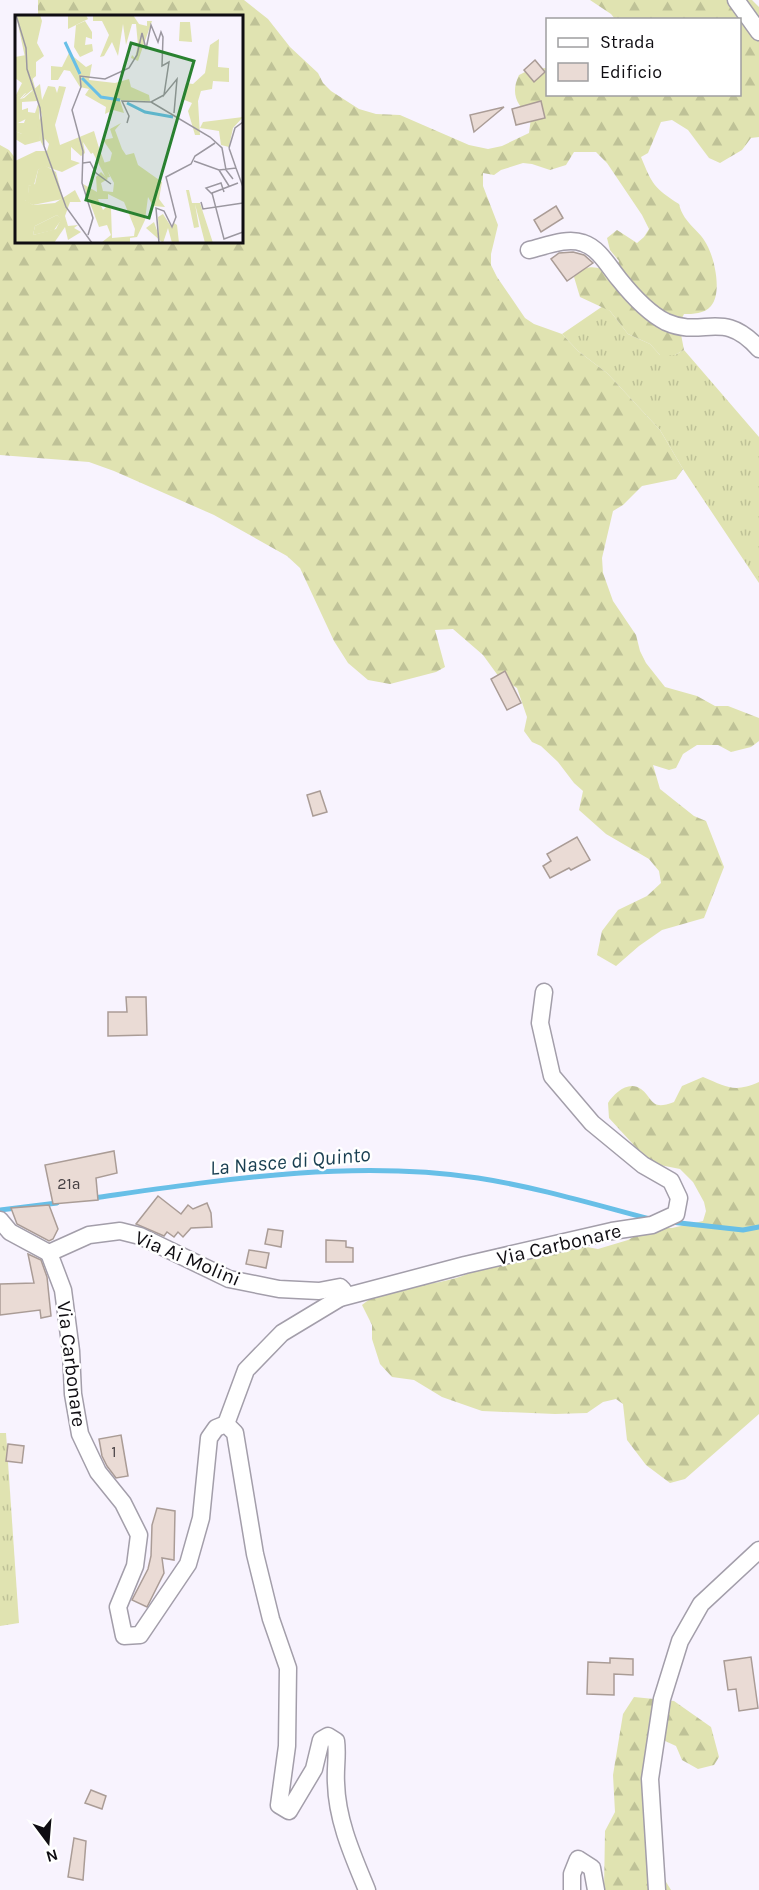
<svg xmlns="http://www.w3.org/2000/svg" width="759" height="1890" viewBox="0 0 759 1890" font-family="Karla,sans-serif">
  <defs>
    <pattern id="grass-tufts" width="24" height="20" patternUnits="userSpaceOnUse" patternTransform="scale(1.5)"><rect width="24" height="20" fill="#e0e3b1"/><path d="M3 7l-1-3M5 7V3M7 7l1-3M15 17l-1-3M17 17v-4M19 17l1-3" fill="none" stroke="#bfc297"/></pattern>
    <pattern id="forest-firs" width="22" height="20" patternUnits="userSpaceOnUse" patternTransform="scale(1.5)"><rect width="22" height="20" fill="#e0e3b1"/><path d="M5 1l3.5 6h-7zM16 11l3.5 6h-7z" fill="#bfc297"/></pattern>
  </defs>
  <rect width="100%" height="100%" fill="#f8f3fe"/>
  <g fill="url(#grass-tufts)">
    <polygon points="603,306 610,311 628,334 650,344 660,355 675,355 684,350 759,437 759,583 683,469 660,430 607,373 578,351 562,334"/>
    <polygon points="0,1433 6,1433 19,1623 0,1626"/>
  </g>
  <g fill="url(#forest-firs)">
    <path d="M38,0H244L268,19L290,47L318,73L323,83L331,91L359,109L376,114L400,115L469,145L488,149L502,146L529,133L531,118C517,105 510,94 519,75L531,69L547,68L548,94H740V20L615,19L611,14L590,0H752L759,7V137L751,138L742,150L720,163L709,158L688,130L672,120L661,122L648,153L641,157C652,184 654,188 679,204C684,225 701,230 708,247C715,261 722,293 711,306C704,314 693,314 684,314L679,324L684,350L675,355H660L650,344L628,334L610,311L580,297L574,277C590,261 596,269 615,272L619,261L610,250L607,238L617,230L637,243L644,237L649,229L642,215L607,163L596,152H574L566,165L550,170L532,164L523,163L501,170L494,175L483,173V186L498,225L491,254V265L497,277L525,318L534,324L562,334L578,351L607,373L660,430L683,469L676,479L642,486L623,505L613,511L602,558L603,573L613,601L636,635L640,651L646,663L665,687L697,696L715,706H728L759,718V741L751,747L731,752L718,745H697L683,754L676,768L669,770L653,765L660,789L694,816L706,821L724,867L704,918L662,930L639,946L616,966L597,955L602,931L618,910L647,896L661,883L659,871L649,859L606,834L579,810L583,791L574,783L558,762L541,746L532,742L524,731L527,717L517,688L499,677L483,655L453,629L435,630L445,667L436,672L390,684L368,680L348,663L334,641L300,568L287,556L214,515L114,471L89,462L0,455V145L9,150L16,159V242H242V16H38Z"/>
    <path d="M703,1077C727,1087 734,1093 759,1082V1079V1414L685,1479L670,1483L646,1465L627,1440L623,1404L616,1399L603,1402L587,1413L555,1414L482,1411L442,1397L414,1380L392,1377L380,1364L372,1339V1325L362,1305C392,1279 449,1291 480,1266L570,1244L598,1249L628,1240L649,1228H672L703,1221L706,1211L704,1202L693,1182L680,1169L655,1164L642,1154L609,1118L608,1103C614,1093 629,1080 641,1089C654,1099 650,1111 674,1102L682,1086Z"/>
    <polygon points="634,1697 674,1701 711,1727 719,1757 714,1765 698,1769 682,1760 676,1746 663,1740 646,1749 646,1773 658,1869 671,1890 604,1890 605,1831 615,1812 613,1775 623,1714"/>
  </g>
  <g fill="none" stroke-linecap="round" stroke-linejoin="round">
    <g stroke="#68bfe7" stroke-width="5">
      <path d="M93,1198C220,1180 350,1159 478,1178C536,1187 593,1204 650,1219"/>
      <polyline points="0,1210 57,1203"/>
      <polyline points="671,1222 743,1230 759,1227"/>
    </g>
  </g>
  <g fill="#eadbd5" stroke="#aa9c96" stroke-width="1.5">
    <polygon points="535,60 545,72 534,82 524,70"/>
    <polygon points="541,101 545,118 516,125 512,109"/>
    <polygon points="504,107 474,132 470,115"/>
    <polygon points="556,206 563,218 541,232 534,220"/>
    <polygon points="573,252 584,255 593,263 567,281 551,259 559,253"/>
    <polygon points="505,671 521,703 507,710 491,679"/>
    <polygon points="320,791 327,812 313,816 307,795"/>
    <polygon points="577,837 590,860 571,870 569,868 550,878 543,866 551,861 547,854"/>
    <polygon points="126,997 146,997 147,1035 108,1036 108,1012 127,1012"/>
    <polygon points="114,1151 117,1173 96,1178 98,1200 53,1204 45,1165"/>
    <polygon points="158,1196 181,1214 188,1205 193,1209 207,1203 211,1213 212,1227 191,1228 183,1237 178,1232 174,1237 167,1232 164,1236 136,1224"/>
    <polygon points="49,1205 58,1229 53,1239 49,1241 17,1224 11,1208"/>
    <polygon points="268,1229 283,1231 281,1247 265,1244"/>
    <polygon points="326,1240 346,1241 346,1247 353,1248 353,1262 326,1262"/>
    <polygon points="249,1250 269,1253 266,1268 246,1264"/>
    <polygon points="28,1254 41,1260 47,1277 51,1316 41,1318 40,1310 0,1315 0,1284 34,1283"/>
    <polygon points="121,1435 128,1476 116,1478 107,1466 102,1456 99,1439"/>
    <polygon points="8,1444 24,1446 22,1463 6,1461"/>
    <polygon points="157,1508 175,1511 174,1560 162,1558 164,1573 147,1607 132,1600 148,1569 151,1556 152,1525"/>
    <polygon points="751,1657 758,1708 739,1711 736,1689 728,1690 724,1661"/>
    <polygon points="610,1658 633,1659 633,1675 614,1674 614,1695 587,1694 588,1662 610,1663"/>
    <polygon points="91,1790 106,1796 102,1809 85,1803"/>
    <polygon points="74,1838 86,1841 83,1880 68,1877"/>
  </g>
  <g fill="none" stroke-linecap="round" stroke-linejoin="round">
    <g stroke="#a39eaa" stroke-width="19">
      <g id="minor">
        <polyline points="736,0 759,32"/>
        <path d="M529,250C546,246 567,237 583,243C599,248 609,267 619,279C631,294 648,313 666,322C704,339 723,308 759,349"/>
        <polyline points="0,1220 10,1232 49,1253 89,1235 120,1231 140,1236 229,1279 279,1289 319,1291 340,1287 343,1290 340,1298"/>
        <path d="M49,1253L63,1290L71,1351L73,1394L80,1434L98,1472L123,1503L139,1535L135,1566L118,1607L124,1636L140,1635L188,1564L201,1518L209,1438L216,1428L226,1424L235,1433L255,1554L271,1619L288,1668L287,1746L279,1805L289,1811L314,1769L321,1740L328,1736L336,1741C338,1755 335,1768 336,1783C337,1821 353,1856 367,1890"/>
        <polyline points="226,1424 246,1370 282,1333 340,1298 465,1265 612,1231 652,1225 676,1214 679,1198 671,1181 643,1165 592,1123 552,1076 540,1023 544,992"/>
        <polyline points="572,1890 572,1874 578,1859 592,1868 596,1890"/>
        <polyline points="657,1890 650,1779 662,1699 680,1641 701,1604 759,1550"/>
      </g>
    </g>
    <use href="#minor" stroke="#fff" stroke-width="16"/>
  </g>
  <g text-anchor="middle" stroke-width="5" stroke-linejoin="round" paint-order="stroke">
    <g font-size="16" fill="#464043">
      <text x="69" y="1189">21a</text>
      <text x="114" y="1457">1</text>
    </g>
    <g font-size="20" fill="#0f0d12" stroke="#fff">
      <text transform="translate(559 1244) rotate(-13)" y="7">Via Carbonare</text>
      <text transform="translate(188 1258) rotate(23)" y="7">Via Ai Molini</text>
      <text transform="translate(72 1364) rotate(83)" y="7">Via Carbonare</text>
    </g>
    <g font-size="21" font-style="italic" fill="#193f51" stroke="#fff">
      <text transform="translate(290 1161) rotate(-5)" y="7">La Nasce di Quinto</text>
    </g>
  </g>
  <g transform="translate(15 15)">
    <rect width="228" height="228" fill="#f8f3fe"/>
    <path d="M53,0H71L73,4L53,14ZM165,7H175L177,27L164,26ZM204,24L203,52L214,53V67L198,66L197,74L186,76L183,86L185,120H180L173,96L177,88L167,84L171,68L178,69L190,58L195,30ZM11,40L22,80L17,75L6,84L11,78L0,82L7,68L0,63V42ZM24,86L25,126L10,130L0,124V116L7,119L3,108H9L13,97L20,98ZM84,133L95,162L91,163L77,136ZM29,150L41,157L48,184L18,190L10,186L14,183L13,171L20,169L23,155ZM42,200L47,204L39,215L18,220L20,211Z" fill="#e0e3b1"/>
    <path d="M1,0H25L27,6L22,28L29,41L21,47V61L15,66ZM78,0H118L124,9L132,11V6H137L123,46L116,43L117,40L120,43L123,30L121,9H117L111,30L108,9L103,41L97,27L89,41L85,42L94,20L87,6H78ZM70,6L77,17V24L71,22L70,30L77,29L78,36L65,42L59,32L61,10ZM54,38L71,52L77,49L74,65L100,68L114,64L116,72L134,80L135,86L105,85L109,98L98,95L90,99L91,92L70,80L74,74L65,72L55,56L49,55L43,65H36V51L47,52ZM25,69L27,85L33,71L40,72L42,78L44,71L51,72L40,110L45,130L79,116L84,133L76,139L68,127L70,138L66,141L56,132V145L65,148L47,157L29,151L23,155L19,170L13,171L15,186L10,185L18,190L40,188L60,175L66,187H55L50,201L53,211L63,210L59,213L66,217L53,225L50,212L39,228H0V146L21,136H32L34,129L30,124L28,131L25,125L22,108L27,101L23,86L7,87V95L13,93V103L3,108L7,110V119L0,116V82L11,77L5,84L9,83ZM42,200L46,204L41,214L18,220L20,211ZM106,108L100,115L107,134L111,140L119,138L123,150L147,167L144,184L150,192L138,191L133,182L130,205L122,222L115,223V228H86L96,220L92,210L84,212L68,169L82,177L81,162L86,157L93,164L86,168L88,176L98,177L99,168L88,148L95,146L97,138L88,125L98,123L95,114ZM93,179L109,187L120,214L119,221L97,223L96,194L92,191L88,195L83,184H93ZM171,175H174L177,188H185L198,228H190L180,189L184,212L179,213ZM148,199L157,213L159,208L162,210L164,228H157L153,213L148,228L131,213L139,207L144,221L143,202Z" fill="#e0e3b1" fill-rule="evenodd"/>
    <path d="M228,102L218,113L214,132L206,130L204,116L185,113L188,107Z" fill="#e0e3b1"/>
    <path fill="none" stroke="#68bfe7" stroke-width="3" d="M50,27L65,59M67,63L86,82L105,85M112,88L130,97L158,102"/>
    <path fill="none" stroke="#9b97a0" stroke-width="1.5" d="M1,0L11,33L12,54L25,93L29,131L51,192L77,228M136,87L195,122L207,133L211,155L218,164M112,108L114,101L107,86L136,87L149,80M214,133L220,113L228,107M214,133L221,153M179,146L204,155L221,153L228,172M68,148L75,147L81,158L96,169M204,155L214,171M223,168L197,178L209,224L228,217M197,179L191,173L206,168L209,177M186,187L188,194L228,188M73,220L78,203L67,168L68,136L57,95L66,72L65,61L90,64L114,53L122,40L127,18L131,34L136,10L143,27L146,17L148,22L147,51L154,47L149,80L162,64L159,98M144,228L141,193L149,196L157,212L161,202L151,162L176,149L180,141L200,128"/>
    <path fill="#298130" fill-opacity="0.15" stroke="#298130" stroke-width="3" d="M116,28L179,46L134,203L71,185Z"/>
    <rect width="228" height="228" fill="none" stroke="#0f0d12" stroke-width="3"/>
  </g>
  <rect x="546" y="18" width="195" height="78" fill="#ffffff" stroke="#9f9ea0" stroke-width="1.5"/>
  <rect x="558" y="38" width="30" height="9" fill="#ffffff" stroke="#9f9ea0" stroke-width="1.5"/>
  <text x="600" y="48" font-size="18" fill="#0f0d12">Strada</text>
  <rect x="558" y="63" width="30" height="18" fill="#eadbd5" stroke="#9f9ea0" stroke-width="1.5"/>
  <text x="600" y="78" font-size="18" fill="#0f0d12">Edificio</text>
  <g transform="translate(48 1842) rotate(164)" stroke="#ffffff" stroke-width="4.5" paint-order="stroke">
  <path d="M0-4.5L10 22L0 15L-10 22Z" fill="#0f0d12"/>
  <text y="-9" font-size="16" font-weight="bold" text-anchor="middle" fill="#0f0d12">N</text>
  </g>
</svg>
